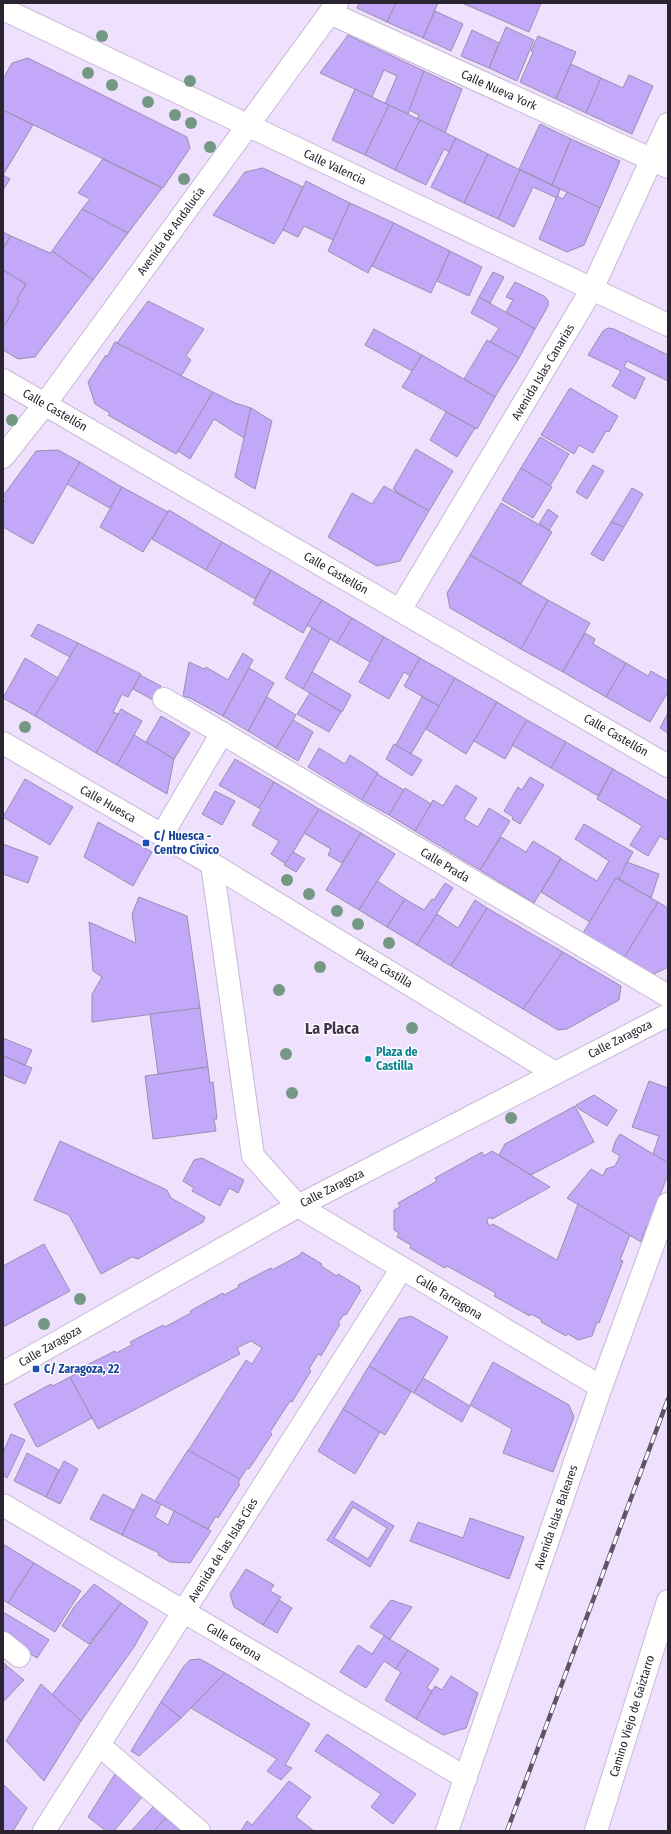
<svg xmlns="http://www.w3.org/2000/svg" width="671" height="1834" viewBox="0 0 671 1834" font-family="'Fira Sans Condensed',sans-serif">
  <rect width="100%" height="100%" fill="#efe0fe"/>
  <g fill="#c3a7f8" stroke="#9990ad" fill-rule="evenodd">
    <polygon points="359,3 396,3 387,22 357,8"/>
    <polygon points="396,3 438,3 423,38 387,22"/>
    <polygon points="462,3 541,3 529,32"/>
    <polygon points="435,11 463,24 451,51 423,38"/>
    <polygon points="506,27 534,40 517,81 489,68"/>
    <polygon points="472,30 499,43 489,68 461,56"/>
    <polygon points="348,35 424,71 408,114 385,104 397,76 384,70 372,97 320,73"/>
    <polygon points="538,36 576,52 556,99 520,82 533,52 531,51"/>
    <polygon points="28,58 187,137 190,148 163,188 3,110 3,79 12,63"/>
    <polygon points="571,64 601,78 586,113 556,99"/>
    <polygon points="424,71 462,89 445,133 417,119 419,115 409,110"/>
    <polygon points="629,75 653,86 632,134 586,113 601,78 623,88"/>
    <polygon points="355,89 389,105 365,155 332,140"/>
    <polygon points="389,105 420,120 395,170 365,155"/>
    <polygon points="3,110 33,125 3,175"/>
    <polygon points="420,120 456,138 449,152 444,149 426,185 395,170"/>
    <polygon points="540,124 571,139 552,185 519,169"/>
    <polygon points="456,138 488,154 464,203 431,187"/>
    <polygon points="571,139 620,161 600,208 552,185"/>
    <polygon points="488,154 520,170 498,219 464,203"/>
    <polygon points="103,159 162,188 128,233 82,209 90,199 78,193"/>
    <polygon points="263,168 303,187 283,230 274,244 213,215 245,172"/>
    <polygon points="520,170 560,189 557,198 533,187 514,227 498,219"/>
    <polygon points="3,175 10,179 3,190"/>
    <polygon points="306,181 350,203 333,240 304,226 298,237 283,230"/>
    <polygon points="567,192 600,208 584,245 567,252 539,239 557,196 563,199"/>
    <polygon points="350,203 394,223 368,273 328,251"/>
    <polygon points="82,209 128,233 93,280 52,251"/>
    <polygon points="394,223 450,251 431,293 372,266"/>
    <polygon points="3,232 11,236 3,249"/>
    <polygon points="11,236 50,253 52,251 93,280 35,357 18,359 3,350 3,328 19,300 17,299 26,284 3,270 3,249"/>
    <polygon points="450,251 482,267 469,296 437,281"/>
    <polygon points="3,270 26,284 17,299 19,300 3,328"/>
    <polygon points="493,272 504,277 490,303 479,297"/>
    <polygon points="515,282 544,296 548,300 548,306 535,329 506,312 513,300 506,297"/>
    <polygon points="479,297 535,329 519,358 490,342 499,328 471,313"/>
    <polygon points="148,301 204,329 186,356 191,360 181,376 117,343"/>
    <polygon points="608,328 614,329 668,355 668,381 627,361 624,367 645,378 635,399 612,386 621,371 588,355 603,331"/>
    <polygon points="374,329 422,355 412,371 365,345"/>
    <polygon points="487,340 519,358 495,397 464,379"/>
    <polygon points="115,342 213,392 176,454 108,415 110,413 95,404 88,382 106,355 107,357"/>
    <polygon points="422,355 495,397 477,429 402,387"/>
    <polygon points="570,388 618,416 609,432 606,431 593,453 579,445 574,454 541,435"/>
    <polygon points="213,392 235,403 251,408 244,438 214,419 190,459 178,451"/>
    <polygon points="251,408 272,421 255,489 235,477"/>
    <polygon points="446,412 475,428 457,457 430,440"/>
    <polygon points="540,437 569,454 550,486 521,468"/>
    <polygon points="416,449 453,471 429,511 395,491 396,490 393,489"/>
    <polygon points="58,450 80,462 33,544 3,527 3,503 6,498 3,496 36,451"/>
    <polygon points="80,462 122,487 110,508 67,484"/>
    <polygon points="593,465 604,471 587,499 576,492"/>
    <polygon points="521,468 552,487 533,518 502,500"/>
    <polygon points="384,486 429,511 400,561 377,566 328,537 352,493 372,504"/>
    <polygon points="122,487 168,512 143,552 100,527"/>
    <polygon points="632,488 643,494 624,527 611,522"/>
    <polygon points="501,503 552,532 521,584 470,555"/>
    <polygon points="548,509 558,516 549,530 539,524"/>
    <polygon points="169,510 222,542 206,570 152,539"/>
    <polygon points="611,522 624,527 603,561 591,554"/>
    <polygon points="222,542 271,570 255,599 206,570"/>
    <polygon points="470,555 548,600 521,649 450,608 447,593"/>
    <polygon points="271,570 322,600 303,633 253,604"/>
    <polygon points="322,600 352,618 337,643 307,625"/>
    <polygon points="548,600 590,623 563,672 521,649"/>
    <polygon points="352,618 384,637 370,662 337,643"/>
    <polygon points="38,624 78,643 70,657 31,636"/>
    <polygon points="312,628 330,639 303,689 285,678"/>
    <polygon points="585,633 595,639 593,644 626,663 606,697 563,672"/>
    <polygon points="384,637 420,658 410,676 404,672 389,699 359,682"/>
    <polygon points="78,643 141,674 128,697 122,694 113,712 118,714 96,753 35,716"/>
    <polygon points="243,653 253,660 223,716 190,698 183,696 189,662 204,669 206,667 228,680"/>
    <polygon points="25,658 58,678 35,716 3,698"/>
    <polygon points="420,658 455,678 439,706 404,686"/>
    <polygon points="626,663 648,676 651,671 668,681 668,692 650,722 606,697"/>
    <polygon points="249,668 274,683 248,731 223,716"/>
    <polygon points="312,672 351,695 342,712 303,689"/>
    <polygon points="140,675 161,686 153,700 133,689"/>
    <polygon points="455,678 497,702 466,754 426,729"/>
    <polygon points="310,693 341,712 329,732 297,714"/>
    <polygon points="267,697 296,715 276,748 248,731"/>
    <polygon points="422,697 439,706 411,754 396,745"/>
    <polygon points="497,702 527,720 505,759 474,741"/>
    <polygon points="121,709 142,721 117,765 96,753"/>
    <polygon points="668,713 668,733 660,728"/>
    <polygon points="161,716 190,733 174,759 146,742"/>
    <polygon points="293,720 313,732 298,761 276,748"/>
    <polygon points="527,720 566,742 551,768 512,745"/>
    <polygon points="134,735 174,759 167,794 117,765"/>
    <polygon points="566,742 613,769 598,796 551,768"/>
    <polygon points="394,744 422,760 412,776 386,759"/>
    <polygon points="319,748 345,764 350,755 378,773 362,800 308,767"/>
    <polygon points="235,759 274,782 259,808 219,785"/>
    <polygon points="613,769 668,801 668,835 666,840 660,836 648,856 630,845 642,826 597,799"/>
    <polygon points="377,774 404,790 389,815 362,800"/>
    <polygon points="530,777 544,785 520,824 512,819 513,817 504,811 518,787 522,790"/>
    <polygon points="25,779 73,807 50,845 3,817"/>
    <polygon points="274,782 319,809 286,864 271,854 279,841 252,825 261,809 259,808"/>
    <polygon points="456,785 477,798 464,819 478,827 489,808 510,821 480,870 415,831 433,800 443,806"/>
    <polygon points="405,788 431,804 415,831 389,815"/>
    <polygon points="215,791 235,801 222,825 202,814"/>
    <polygon points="319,809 361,833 342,863 328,855 331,849 304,833"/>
    <polygon points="98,822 152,852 133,886 84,857"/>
    <polygon points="584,824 633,852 619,879 616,878 590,922 541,892 561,859 597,881 609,861 575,839"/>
    <polygon points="361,833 395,854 359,910 326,890"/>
    <polygon points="501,837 526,852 533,841 561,858 534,903 480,870"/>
    <polygon points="3,844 38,857 28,883 3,874"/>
    <polygon points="293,852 305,859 296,872 284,865"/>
    <polygon points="627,862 659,874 651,898 619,879"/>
    <polygon points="616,878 658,902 624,958 583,933"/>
    <polygon points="377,881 405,899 387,927 359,910"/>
    <polygon points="445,883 453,888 417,945 387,927 405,899 424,910 432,899 434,900"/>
    <polygon points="139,897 187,916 200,1008 92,1022 92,994 102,977 93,971 89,922 136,943 132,914"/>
    <polygon points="475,900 487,908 451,966 417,945 437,914 458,928"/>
    <polygon points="658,902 668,908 668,967 652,975 624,958"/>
    <polygon points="487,908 563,952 523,1009 451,966"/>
    <polygon points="563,952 621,986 619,1000 567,1029 558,1030 523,1009"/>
    <polygon points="200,1008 208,1067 158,1074 150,1014"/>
    <polygon points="3,1038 32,1050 25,1065 3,1056"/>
    <polygon points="3,1056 32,1068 25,1084 3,1075"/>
    <polygon points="208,1067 210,1083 213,1082 217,1119 214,1119 216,1131 153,1139 145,1076"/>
    <polygon points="649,1081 668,1088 668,1163 653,1154 659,1136 632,1127"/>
    <polygon points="594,1095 617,1110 607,1126 579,1109 576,1105"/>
    <polygon points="575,1106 594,1142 531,1175 499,1155 505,1144"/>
    <polygon points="620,1134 668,1163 668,1174 648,1228 646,1227 641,1242 567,1198 591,1169 603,1176 606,1169 615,1166 620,1156 612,1151 616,1140"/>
    <polygon points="60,1141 167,1190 171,1198 205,1217 203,1222 138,1259 132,1257 101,1274 69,1215 34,1200"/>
    <polygon points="492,1151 550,1187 492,1219 489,1217 487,1221 489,1226 493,1224 557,1260 578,1204 630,1235 620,1260 623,1261 599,1323 597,1322 592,1336 578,1340 568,1334 566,1336 541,1322 542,1320 531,1314 530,1316 494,1296 496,1293 447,1266 445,1268 410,1248 411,1245 397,1237 399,1233 394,1230 394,1210 400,1207 398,1203 437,1181 435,1178 482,1152 484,1156"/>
    <polygon points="202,1158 244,1180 238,1193 229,1188 220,1206 192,1191 194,1188 183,1181 194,1160"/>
    <polygon points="44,1244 70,1291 3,1327 3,1266"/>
    <polygon points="302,1252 322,1264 321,1266 337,1276 338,1274 360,1287 359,1289 361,1290 346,1315 344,1314 338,1323 340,1324 321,1356 318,1354 309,1369 311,1371 292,1402 290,1401 270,1432 272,1434 249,1469 247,1468 240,1479 188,1451 246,1360 252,1364 262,1348 251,1341 237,1348 240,1354 98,1429 70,1377 83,1370 81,1368 115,1351 116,1353 132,1345 130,1342 163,1325 165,1327 191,1313 190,1311 223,1293 224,1295 239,1287 238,1285 271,1268 272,1270 300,1255"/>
    <polygon points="411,1316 448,1337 414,1393 369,1366 399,1319"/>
    <polygon points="493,1362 569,1405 574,1417 553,1472 503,1453 512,1429 470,1405"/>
    <polygon points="369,1366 411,1392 385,1435 343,1409"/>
    <polygon points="70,1377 92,1418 38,1447 36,1446 14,1404 51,1384 53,1386"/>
    <polygon points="423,1378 470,1406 462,1422 414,1393"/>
    <polygon points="343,1409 380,1432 355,1474 318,1451"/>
    <polygon points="11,1434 25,1440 7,1478 3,1475 3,1453"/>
    <polygon points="188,1450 240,1479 238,1483 240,1484 218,1518 216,1516 208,1529 155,1501"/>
    <polygon points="27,1453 59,1470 46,1497 14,1481"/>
    <polygon points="64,1461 78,1469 60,1504 46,1497"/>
    <polygon points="103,1494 134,1510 122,1535 90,1519"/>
    <polygon points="142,1494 161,1504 155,1517 168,1525 174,1511 211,1531 190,1563 170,1562 158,1555 159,1553 122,1535"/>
    <path d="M352,1501L394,1526L370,1567L327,1540ZM353,1507L387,1528L368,1559L334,1538Z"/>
    <polygon points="470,1518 524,1537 509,1579 410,1541 418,1522 463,1538"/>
    <polygon points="3,1544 34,1563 8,1603 3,1600"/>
    <polygon points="34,1563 81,1591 55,1632 8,1603"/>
    <polygon points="246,1569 274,1585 270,1591 281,1597 263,1625 234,1607 230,1594"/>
    <polygon points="94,1584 121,1603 89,1644 62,1626 74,1607"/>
    <polygon points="279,1600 292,1608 277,1633 263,1625"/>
    <polygon points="391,1600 412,1607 390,1639 370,1627"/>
    <polygon points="121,1603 148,1622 134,1647 81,1721 52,1695"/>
    <polygon points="3,1612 48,1639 49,1640 37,1658 3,1637"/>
    <polygon points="384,1636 408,1650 396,1669 384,1661 366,1688 340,1672 358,1645 372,1654"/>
    <polygon points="408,1650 439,1669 427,1688 432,1691 416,1719 385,1700 401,1672 396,1669"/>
    <polygon points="200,1659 225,1673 181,1718 161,1702 184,1666 190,1660"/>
    <polygon points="3,1662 7,1666 3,1671"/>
    <polygon points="7,1666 24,1680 3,1702 3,1671"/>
    <polygon points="225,1673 310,1724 285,1765 292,1768 281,1780 267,1771 277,1759 191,1708"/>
    <polygon points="451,1676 478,1693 466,1728 443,1735 416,1719 435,1686 442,1690"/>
    <polygon points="41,1684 81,1721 44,1781 6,1741"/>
    <polygon points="161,1702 181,1718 139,1756 131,1751"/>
    <polygon points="327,1734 416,1794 393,1824 371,1807 381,1794 315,1751"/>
    <polygon points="115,1774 142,1797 114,1831 106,1831 88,1817"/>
    <polygon points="289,1781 311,1797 296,1817 314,1831 241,1831 247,1821 252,1825"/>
    <polygon points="3,1784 27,1808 13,1831 3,1831"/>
    <polygon points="153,1807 166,1818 154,1831 131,1831"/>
    <polygon points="166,1818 181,1831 154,1831"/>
  </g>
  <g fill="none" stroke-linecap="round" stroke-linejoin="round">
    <g stroke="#c7b9d6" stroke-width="24">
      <g id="street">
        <polyline points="3,9 668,325"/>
        <polyline points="330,13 668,167"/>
        <polyline points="3,380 668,766"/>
        <polyline points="3,457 45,404 337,3"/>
        <polyline points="400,610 592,289 668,124"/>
        <polyline points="164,699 668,996"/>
        <polyline points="3,743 212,864 555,1073"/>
        <polyline points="162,835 222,733"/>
        <polyline points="212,864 253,1156 298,1206 601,1387"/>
        <polyline points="3,1373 298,1206 668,1015"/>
        <polyline points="3,1505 466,1778"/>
        <polyline points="3,1643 19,1656"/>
        <polyline points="99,1745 199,1831"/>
        <polyline points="44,1831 402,1268"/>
        <polyline points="447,1831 601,1387 668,1204"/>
        <polyline points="596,1831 668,1601"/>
      </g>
    </g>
    <use href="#street" stroke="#fff" stroke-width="22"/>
    <g stroke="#5c5565" stroke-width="4.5">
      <polyline id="rail" points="507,1831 668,1399"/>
    </g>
    <use href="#rail" stroke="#fff" stroke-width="3" stroke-dasharray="9" stroke-linecap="butt"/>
  </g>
  <g fill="#759884">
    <circle cx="102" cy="36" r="6"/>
    <circle cx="88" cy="73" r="6"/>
    <circle cx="190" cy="81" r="6"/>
    <circle cx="112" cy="85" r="6"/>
    <circle cx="148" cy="102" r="6"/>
    <circle cx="175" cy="115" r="6"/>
    <circle cx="191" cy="123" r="6"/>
    <circle cx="210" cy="147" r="6"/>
    <circle cx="184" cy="179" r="6"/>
    <circle cx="12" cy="420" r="6"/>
    <circle cx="25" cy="727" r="6"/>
    <circle cx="287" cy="880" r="6"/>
    <circle cx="309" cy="894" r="6"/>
    <circle cx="337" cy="911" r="6"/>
    <circle cx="358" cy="924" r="6"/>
    <circle cx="389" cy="943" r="6"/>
    <circle cx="320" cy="967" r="6"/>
    <circle cx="279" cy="990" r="6"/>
    <circle cx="412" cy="1028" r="6"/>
    <circle cx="286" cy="1054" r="6"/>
    <circle cx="292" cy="1093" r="6"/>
    <circle cx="511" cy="1118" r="6"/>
    <circle cx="80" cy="1299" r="6"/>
    <circle cx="44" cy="1324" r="6"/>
  </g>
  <g fill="#1a4fb4" stroke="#fff" stroke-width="1.5">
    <rect x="142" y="839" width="8" height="8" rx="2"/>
    <rect x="32" y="1365" width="8" height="8" rx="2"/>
  </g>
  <circle fill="#0f9aa8" stroke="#fff" stroke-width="1.5" cx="368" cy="1059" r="4"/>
  <g text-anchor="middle" stroke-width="3" stroke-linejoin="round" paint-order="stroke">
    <g font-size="12" fill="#29242f" stroke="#fff">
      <text transform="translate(499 90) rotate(24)" y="4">Calle Nueva York</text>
      <text transform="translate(335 167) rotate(25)" y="4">Calle Valencia</text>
      <text transform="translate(171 231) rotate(-54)" y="4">Avenida de Andalucía</text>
      <text transform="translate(543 372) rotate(-59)" y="4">Avenida Islas Canarias</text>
      <text transform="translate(55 410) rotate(30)" y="4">Calle Castellón</text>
      <text transform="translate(336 573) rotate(30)" y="4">Calle Castellón</text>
      <text transform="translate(616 735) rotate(30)" y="4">Calle Castellón</text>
      <text transform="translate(108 804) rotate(30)" y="4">Calle Huesca</text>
      <text transform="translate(445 865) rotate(31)" y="4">Calle Prada</text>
      <text transform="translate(384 968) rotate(31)" y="4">Plaza Castilla</text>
      <text transform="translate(620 1039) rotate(-27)" y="4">Calle Zaragoza</text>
      <text transform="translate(332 1188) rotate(-27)" y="4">Calle Zaragoza</text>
      <text transform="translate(449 1297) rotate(31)" y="4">Calle Tarragona</text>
      <text transform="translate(50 1346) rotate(-30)" y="4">Calle Zaragoza</text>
      <text transform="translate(556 1517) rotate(-71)" y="4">Avenida Islas Baleares</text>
      <text transform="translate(223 1550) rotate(-58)" y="4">Avenida de las Islas Cíes</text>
      <text transform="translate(234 1642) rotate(31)" y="4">Calle Gerona</text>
      <text transform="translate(632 1716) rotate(-73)" y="4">Camino Viejo de Gaiztarro</text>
    </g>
    <g font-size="12" font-weight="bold" fill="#164399" stroke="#fff" text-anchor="start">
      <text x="154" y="840">C/ Huesca -<tspan x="154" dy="14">Centro Cívico</tspan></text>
      <text x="44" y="1373">C/ Zaragoza, 22</text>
    </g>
    <g font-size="12" font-weight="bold" fill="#0d838f" stroke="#fff" text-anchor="start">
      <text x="376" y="1056">Plaza de<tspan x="376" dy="14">Castilla</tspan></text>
    </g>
    <g font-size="16" font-weight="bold" fill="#41354c" stroke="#fff">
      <text x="332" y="1034">La Placa</text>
    </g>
  </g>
  <rect width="671" height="1834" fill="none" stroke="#29242f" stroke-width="8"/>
</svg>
